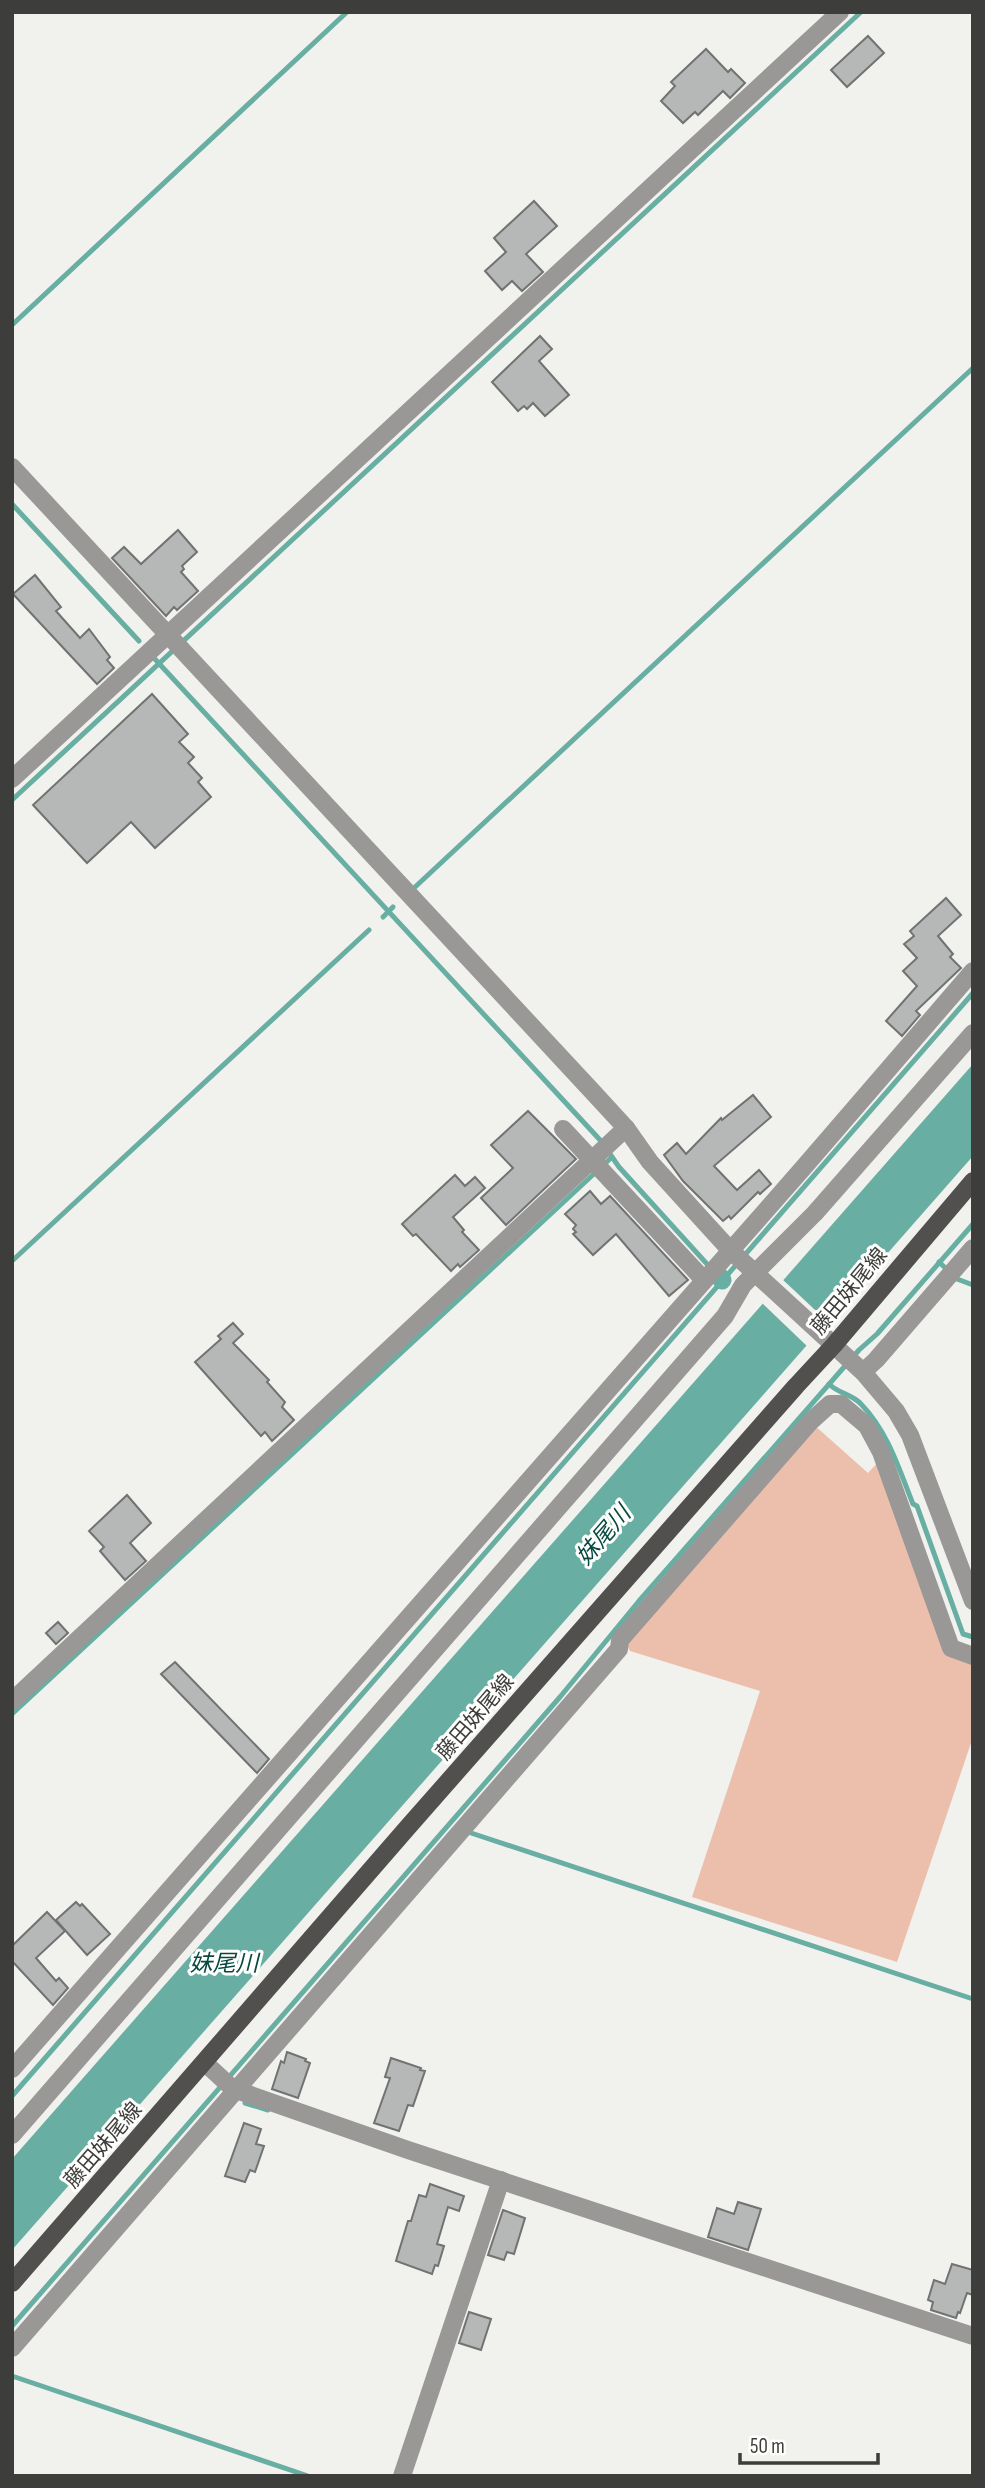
<svg xmlns="http://www.w3.org/2000/svg" width="985" height="2488" viewBox="0 0 985 2488" font-family="'Sofia Sans Condensed','Noto Sans JP',sans-serif">
  <rect width="100%" height="100%" fill="#f1f1ee"/>
  <polygon fill="#ecbfac" points="813,1424 868,1473 879,1461 943,1648 973,1663 973,1737 897,1962 692,1897 760,1691 630,1651 625,1641"/>
  <polygon fill="#68aea2" points="973,1064 973,1156 12,2250 12,2159"/>
  <polygon fill="#f1f1ee" points="781,1278 830,1324 809,1348 760,1301"/>
  <g fill="none" stroke-linecap="round" stroke-linejoin="round">
    <g stroke="#68aea2" stroke-width="5">
      <polyline points="12,325 347,12"/>
      <polyline points="12,504 139,641"/>
      <polyline points="153,657 601,1141 619,1167 707,1264"/>
      <polyline points="12,800 861,12"/>
      <polyline points="414,888 973,368"/>
      <polyline points="383,917 393,907"/>
      <polyline points="12,1261 369,930"/>
      <polyline points="939,1262 957,1279 973,1285"/>
      <path d="M829,1384C839,1394 852,1394 861,1404C888,1432 899,1469 913,1504L917,1506L963,1634L973,1637"/>
      <polyline points="12,1714 612,1157"/>
      <polyline points="467,1829 471,1833 973,1999"/>
      <polyline points="12,2096 973,993"/>
      <polyline points="245,2103 268,2110"/>
      <polyline points="12,2326 560,1697 639,1601 859,1350 877,1334 973,1224"/>
      <polyline points="12,2376 308,2476"/>
    </g>
    <polyline stroke="#68aea2" stroke-width="19" points="720,1277 722,1280"/>
  </g>
  <g fill="#b5b8b6" stroke="#707371" stroke-width="2">
    <polygon points="868,36 884,53 847,87 831,70"/>
    <polygon points="706,49 728,72 731,69 745,83 730,98 723,91 698,115 695,112 683,123 661,101 675,86 671,82"/>
    <polygon points="534,201 557,226 526,254 543,272 522,291 512,281 502,290 485,271 506,252 494,238"/>
    <polygon points="540,336 552,349 539,361 569,395 545,416 533,403 527,409 524,406 518,411 492,382"/>
    <polygon points="178,530 197,552 182,566 184,569 181,572 198,591 177,610 174,607 166,616 112,558 124,547 141,564"/>
    <polygon points="35,575 61,607 56,611 80,638 89,629 110,657 107,660 114,668 97,684 13,594"/>
    <polygon points="152,694 188,734 179,742 194,757 188,763 202,778 198,782 211,797 155,848 131,822 87,863 33,805"/>
    <polygon points="946,898 961,915 938,936 953,954 950,957 961,968 916,1011 920,1015 902,1036 886,1021 917,986 903,971 917,958 904,944 914,936 910,931"/>
    <polygon points="753,1095 771,1117 714,1166 737,1190 759,1170 771,1184 760,1194 758,1192 731,1219 729,1216 723,1221 683,1181 664,1155 677,1143 686,1154 721,1118 722,1120"/>
    <polygon points="528,1111 576,1159 506,1225 481,1198 513,1168 491,1145"/>
    <polygon points="455,1175 465,1186 475,1177 485,1188 453,1217 464,1230 462,1232 479,1250 460,1267 458,1264 451,1271 416,1234 413,1236 402,1224"/>
    <polygon points="590,1191 601,1204 610,1196 688,1280 669,1296 616,1234 593,1255 573,1234 576,1232 573,1229 576,1225 565,1214"/>
    <polygon points="233,1323 243,1334 233,1343 269,1380 267,1382 285,1402 282,1407 294,1420 272,1441 265,1432 261,1436 195,1362 221,1339 218,1336"/>
    <polygon points="127,1495 151,1523 130,1543 146,1561 125,1580 100,1551 104,1547 89,1531"/>
    <polygon points="58,1622 68,1633 56,1644 46,1633"/>
    <polygon points="175,1662 269,1759 257,1773 161,1674"/>
    <polygon points="76,1902 80,1906 82,1904 110,1934 87,1955 56,1920"/>
    <polygon points="47,1912 65,1931 36,1958 56,1981 59,1978 68,1988 53,2005 12,1961 12,1946"/>
    <polygon points="287,2052 306,2059 305,2061 310,2063 298,2098 272,2089 281,2061 284,2063"/>
    <polygon points="391,2058 421,2068 420,2070 425,2071 413,2106 408,2105 399,2131 374,2123 390,2078 385,2077"/>
    <polygon points="244,2123 261,2129 256,2144 264,2146 255,2172 250,2170 245,2182 225,2176"/>
    <polygon points="430,2184 464,2196 459,2211 448,2207 437,2244 444,2246 438,2266 435,2265 432,2274 396,2261 408,2221 411,2221 419,2195 426,2197"/>
    <polygon points="738,2202 761,2209 748,2250 708,2237 717,2208 734,2214"/>
    <polygon points="503,2210 525,2218 514,2254 507,2252 504,2260 488,2255"/>
    <polygon points="952,2264 973,2270 973,2295 967,2293 960,2313 958,2312 956,2318 931,2310 933,2302 928,2300 934,2280 945,2284"/>
    <polygon points="469,2312 491,2319 481,2350 459,2343"/>
  </g>
  <g fill="none" stroke-linecap="round" stroke-linejoin="round">
    <g stroke="#999897" stroke-width="18">
      <polyline points="12,467 591,1090 626,1128 650,1162 730,1250 863,1372 896,1411 910,1435 973,1601"/>
      <polyline points="12,779 840,12"/>
      <polyline points="563,1129 704,1280"/>
      <polyline points="863,1372 876,1360 973,1248"/>
      <polyline points="12,1701 626,1128"/>
      <polyline points="205,2063 230,2086 242,2092 408,2150 973,2336"/>
      <polyline points="12,2069 804,1167 973,971"/>
      <polyline points="12,2135 725,1316 743,1285 815,1213 973,1033"/>
      <polyline points="12,2348 619,1649 620,1640 810,1422 830,1404 841,1404 867,1426 881,1452 951,1648 973,1656"/>
      <polyline points="402,2476 501,2180"/>
    </g>
    <polyline stroke="#51504e" stroke-width="18" points="12,2283 408,1827 796,1386 834,1345 973,1181"/>
  </g>
  <g text-anchor="middle" stroke-width="6" stroke-linejoin="round" paint-order="stroke">
    <g font-size="21" fill="#3d3d3c" stroke="#fefffc">
      <text transform="translate(849 1291) rotate(-50)" y="7">藤田妹尾線</text>
      <text transform="translate(475 1717) rotate(-49)" y="7">藤田妹尾線</text>
      <text transform="translate(103 2145) rotate(-49)" y="7">藤田妹尾線</text>
    </g>
    <g font-size="23" font-style="italic" fill="#084941" stroke="#fefffc">
      <text transform="translate(603 1535) rotate(-49)" y="8">妹尾川</text>
      <text x="224" y="1971">妹尾川</text>
    </g>
  </g>
  <rect width="985" height="2488" fill="none" stroke="#3d3d3c" stroke-width="28"/>
  <path d="M740 2453v10h138v-10" fill="none" stroke="#3d3d3c" stroke-width="3.5"/>
  <text x="750" y="2453" font-size="21" fill="#3d3d3c" stroke="#fefffc" stroke-width="5" paint-order="stroke">50 m</text>
</svg>
